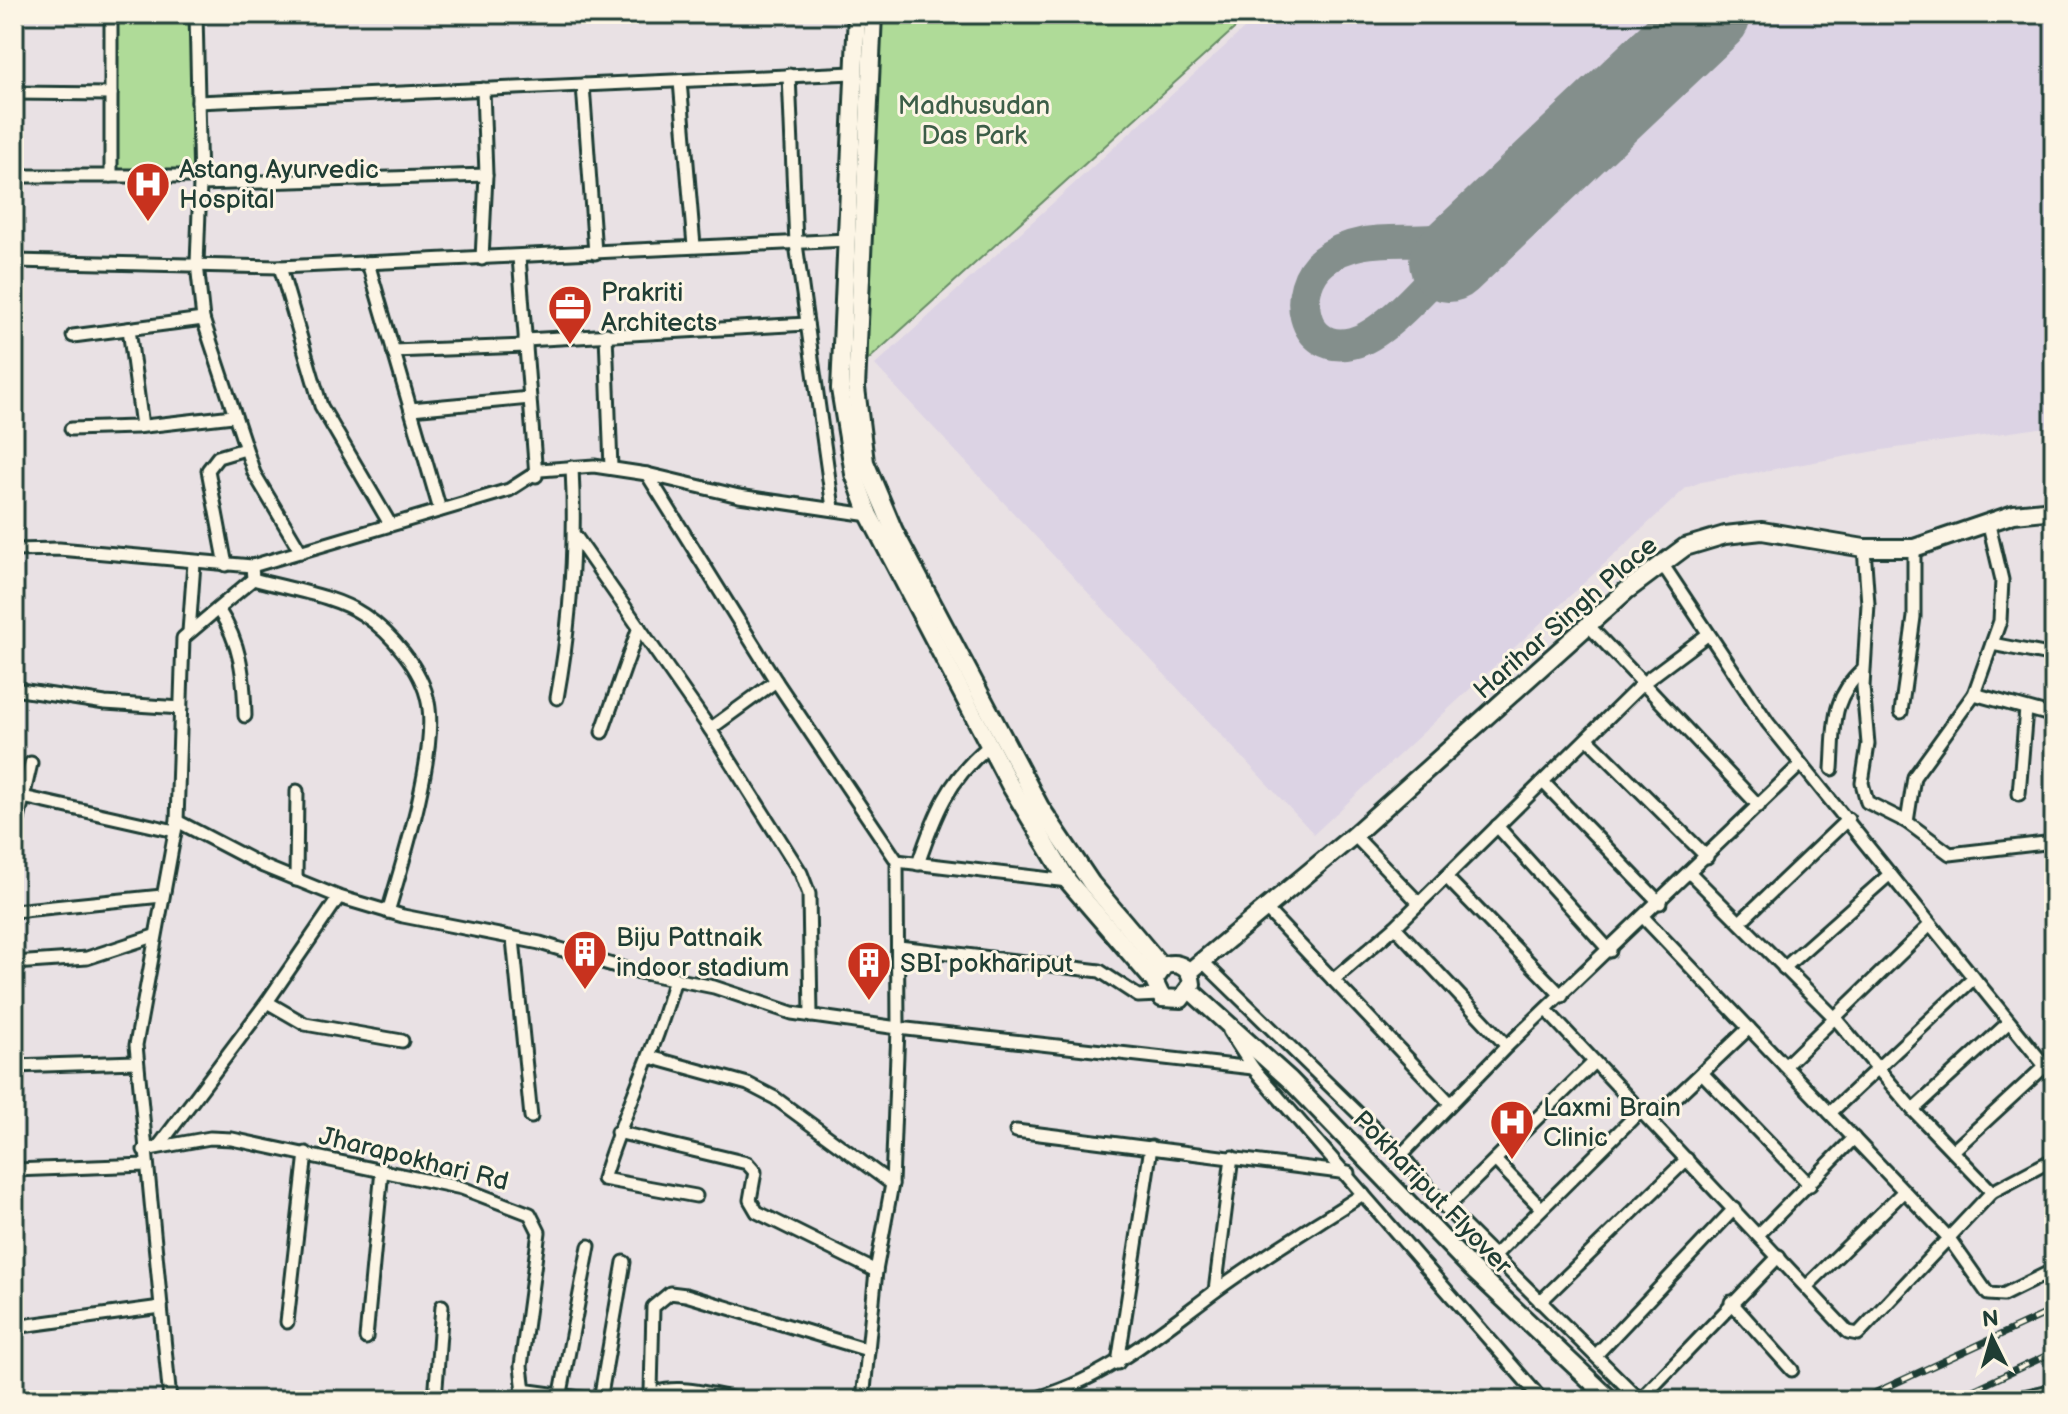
<svg xmlns="http://www.w3.org/2000/svg" width="2068" height="1414" viewBox="0 0 2068 1414" font-family="'Balsamiq Sans',sans-serif">
  <rect width="100%" height="100%" fill="#e9e1e4"/>
  <filter id="ink" filterUnits="userSpaceOnUse"><feTurbulence type="fractalNoise" baseFrequency=".0125" numOctaves="2"/><feDisplacementMap in="SourceGraphic" scale="16" xChannelSelector="R" yChannelSelector="G"/><feConvolveMatrix kernelMatrix="1 2 1 2 8 2 1 2 1" color-interpolation-filters="sRGB"/></filter>
  <g filter="url(#ink)">
    <polygon fill="#dcd3e4" points="1255,14 2054,14 2054,426 1882,450 1701,482 1686,488 1314,834 875,365 1256,18"/>
    <g fill="#afdb98" stroke="#678c66" stroke-width="2">
      <polygon points="195,14 199,174 113,175 115,15"/>
      <polygon points="866,14 1242,14 1244,20 868,360"/>
    </g>
    <g fill="none" stroke-linecap="round" stroke-linejoin="round">
      <path stroke="#848f8c" stroke-width="32" d="M1449,262C1425,286 1385,335 1352,343C1301,355 1290,288 1323,261C1365,227 1418,251 1464,233C1485,224 1505,205 1524,192"/>
      <polyline stroke="#848f8c" stroke-width="80" points="1449,262 1711,14"/>
      <g stroke="#1f3d34" stroke-width="17">
        <g id="street">
          <polyline points="111,14 111,176"/>
          <polyline points="196,14 200,184 197,264 203,319 254,473 301,552"/>
          <polyline points="789,75 796,244 833,508"/>
          <polyline points="680,81 694,246"/>
          <polyline points="583,85 595,253"/>
          <polyline points="14,93 111,94"/>
          <polyline points="198,102 853,73"/>
          <polyline points="14,176 200,176"/>
          <polyline points="200,184 486,175"/>
          <polyline points="519,257 536,476"/>
          <polyline points="482,259 486,175 483,89"/>
          <polyline points="14,261 280,267 847,240"/>
          <polyline points="368,263 440,510"/>
          <polyline points="280,267 321,406 390,524"/>
          <polyline points="129,329 142,426"/>
          <polyline points="606,334 611,468"/>
          <polyline points="73,336 203,319"/>
          <polyline points="525,340 807,324"/>
          <polyline points="393,351 526,346"/>
          <polyline points="411,409 530,398"/>
          <polyline points="71,429 136,427 233,416"/>
          <polyline points="647,474 776,681 897,861 1068,881"/>
          <polyline points="576,537 710,729 801,873 809,894 811,1016"/>
          <polyline points="1864,548 1868,604 1863,687 1868,744 1862,783 1867,802 1907,822 1950,854 2054,842"/>
          <polyline points="14,550 59,549 252,566"/>
          <polyline points="1661,562 1768,723 2054,1077"/>
          <polyline points="226,565 208,470 218,457 245,449"/>
          <path d="M253,579C288,589 334,595 364,615C391,633 422,669 428,702C438,750 403,862 388,912"/>
          <path d="M218,609C241,644 244,675 245,716"/>
          <polyline points="1588,625 1759,806"/>
          <polyline points="189,632 194,563"/>
          <polyline points="1992,644 2054,656"/>
          <polyline points="14,689 105,703 181,708"/>
          <polyline points="1974,694 2054,716"/>
          <path d="M557,698C571,621 576,546 572,467"/>
          <polyline points="1901,712 1914,617 1914,548"/>
          <polyline points="710,729 776,681"/>
          <polyline points="602,732 639,627"/>
          <polyline points="1588,739 1707,857"/>
          <path d="M1832,769C1835,727 1830,699 1863,670"/>
          <polyline points="1544,783 1660,903"/>
          <polyline points="2019,794 2026,709"/>
          <polyline points="23,797 175,831"/>
          <polyline points="177,821 263,866 339,897 403,916 540,943 629,970 714,987 792,1013 898,1028 892,1184 876,1271 863,1400"/>
          <polyline points="1907,822 1914,777 1974,694 2000,621 2002,580 1989,525"/>
          <polyline points="1497,826 1610,951"/>
          <polyline points="1354,835 1419,903"/>
          <polyline points="14,837 31,763"/>
          <polyline points="897,861 898,1028 1253,1068 1229,1031"/>
          <path d="M918,864C935,814 948,780 989,746"/>
          <polyline points="1690,873 1835,1018 1913,1110 1992,1192"/>
          <polyline points="1446,877 1562,996"/>
          <polyline points="296,880 297,791"/>
          <polyline points="1267,910 1450,1103"/>
          <polyline points="14,911 162,896"/>
          <polyline points="1644,918 1948,1237 1988,1294 2003,1295 2054,1270"/>
          <polyline points="1740,922 1848,819"/>
          <polyline points="1395,927 1507,1046"/>
          <polyline points="513,939 531,1117"/>
          <polyline points="899,947 1100,971 1138,996 1159,995"/>
          <polyline points="1202,961 1401,1155 1446,1208 1640,1400"/>
          <polyline points="14,963 87,958 154,936"/>
          <polyline points="1784,968 1890,874"/>
          <path d="M675,978C657,1047 624,1110 603,1179L696,1196"/>
          <polyline points="1333,980 1395,927 1643,683 1707,635"/>
          <polyline points="267,1002 305,1024 402,1041"/>
          <polyline points="1547,1011 1848,1332 1858,1334 1992,1192 2054,1159"/>
          <polyline points="650,1057 748,1084 775,1098 892,1184"/>
          <polyline points="14,1066 136,1062"/>
          <polyline points="1785,1066 1930,925"/>
          <polyline points="1253,1068 1542,1400"/>
          <polyline points="1702,1073 1810,1185"/>
          <polyline points="1913,1110 2008,1023"/>
          <polyline points="1830,1113 1974,978"/>
          <polyline points="1651,1121 1749,1028"/>
          <polyline points="1016,1131 1348,1173"/>
          <polyline points="617,1132 747,1163 755,1172 750,1200 757,1212 876,1271"/>
          <polyline points="158,1147 267,1002 339,897"/>
          <polyline points="144,1150 210,1138 232,1139 462,1188 530,1214 539,1232 521,1366 525,1400"/>
          <polyline points="1953,1151 2044,1067"/>
          <polyline points="1401,1155 1507,1046 1800,765"/>
          <polyline points="1495,1160 1541,1208"/>
          <polyline points="14,1170 146,1165"/>
          <polyline points="1446,1208 1593,1063"/>
          <polyline points="1759,1234 1854,1138"/>
          <polyline points="1494,1256 1641,1110"/>
          <polyline points="1807,1286 1904,1191"/>
          <polyline points="1215,1291 1232,1157"/>
          <polyline points="1540,1302 1687,1159"/>
          <polyline points="1731,1302 1792,1370"/>
          <polyline points="287,1322 306,1153"/>
          <polyline points="14,1327 161,1307"/>
          <polyline points="366,1338 382,1170"/>
          <polyline points="1596,1355 1734,1209"/>
          <polyline points="1118,1363 1151,1147"/>
          <polyline points="522,1390 595,1400"/>
          <polyline points="651,1392 653,1307 670,1293 686,1295 868,1350"/>
          <polyline points="561,1393 589,1246"/>
          <polyline points="170,1400 136,1045 177,821 183,638 253,579 252,566 509,490 540,470 594,466 647,474 739,496 869,515"/>
          <polyline points="435,1400 442,1306"/>
          <polyline points="600,1400 624,1262"/>
          <path d="M642,1400C668,1379 711,1395 742,1400"/>
          <path d="M1029,1400C1101,1382 1155,1336 1214,1292C1261,1257 1314,1226 1363,1194"/>
          <polyline points="1640,1400 1779,1256"/>
          <polyline points="2011,1400 2054,1390"/>
        </g>
      </g>
      <g stroke="#1f3d34" stroke-width="22">
        <g id="secondary">
          <path d="M857,14L840,389L854,474L869,515L1010,785L1068,881L1154,981L1162,998L1181,999L1192,984C1191,969 1180,961 1165,965L1154,981"/>
          <polyline points="873,14 856,388 865,462 894,531 1040,807 1091,883 1162,967"/>
          <polyline points="1189,972 1354,835 1626,591 1685,547 1725,535 1762,531 1864,548 1914,548 2014,514 2054,510"/>
          <polyline points="1190,990 1290,1080 1472,1269 1611,1400"/>
        </g>
      </g>
      <use href="#street" stroke="#fcf5e5" stroke-width="11"/>
      <use href="#secondary" stroke="#fcf5e5" stroke-width="16"/>
      <g stroke="#1f3d34" stroke-width="7">
        <g id="rail">
          <polyline points="1859,1400 2054,1310"/>
          <polyline points="1952,1400 2054,1352"/>
        </g>
      </g>
      <use href="#rail" stroke="#fcf5e5" stroke-width="4" stroke-dasharray="12" stroke-linecap="butt"/>
    </g>
  </g>
  <defs>
    <g id="hospital-pin" transform="scale(2.3)"><path d="M0 17L-7.5 6A9.5 9.5 0 1 1 7.5 6Z" fill="#c8321e" stroke="#fcf5e5"/><path d="M-5-5h3v3.5h4V-5h3V5h-3V1.5h-4V5h-3Z" fill="#fff"/></g>
    <g id="office-pin" transform="scale(2.3)"><path d="M0 17L-7.5 6A9.5 9.5 0 1 1 7.5 6Z" fill="#c8321e" stroke="#fcf5e5"/><path d="M-6-3h4V-5.5h4V-3h4V5H-6ZM-1-4.5V-3h2v-1.5ZM-6 0V1H6V0Z" fill="#fff"/></g>
    <g id="building-pin" transform="scale(2.3)"><path d="M0 17L-7.5 6A9.5 9.5 0 1 1 7.5 6Z" fill="#c8321e" stroke="#fcf5e5"/><path d="M-4-6H4V6H1V3H-1V6H-4ZM-2.5-4.3h1.7v1.8h-1.7ZM.8-4.3h1.7v1.8H.8ZM-2.5-1h1.7V.8h-1.7ZM.8-1h1.7V.8H.8Z" fill="#fff"/></g>
  </defs>
  <g fill-rule="evenodd">
    <use href="#hospital-pin" x="148" y="184"/>
    <use href="#office-pin" x="570" y="307"/>
    <use href="#building-pin" x="585" y="952"/>
    <use href="#building-pin" x="869" y="963"/>
    <use href="#hospital-pin" x="1512" y="1122"/>
  </g>
  <g text-anchor="middle" stroke-width="6" stroke-linejoin="round" paint-order="stroke">
    <g font-size="26" fill="#3c5d48" stroke="#fcf5e5">
      <text x="974" y="114">Madhusudan<tspan x="974" dy="30">Das Park</tspan></text>
    </g>
    <g font-size="26" fill="#1f3d34" stroke="#fcf5e5" text-anchor="start">
      <text x="179" y="178">Astang Ayurvedic<tspan x="179" dy="30">Hospital</tspan></text>
      <text x="601" y="301">Prakriti<tspan x="601" dy="30">Architects</tspan></text>
      <text x="616" y="946">Biju Pattnaik<tspan x="616" dy="30">indoor stadium</tspan></text>
      <text x="900" y="972">SBI pokhariput</text>
      <text x="1543" y="1116">Laxmi Brain<tspan x="1543" dy="30">Clinic</tspan></text>
    </g>
    <g font-size="26" fill="#1f3d34" stroke="#fcf5e5">
      <text transform="translate(1565 617) rotate(-41)" y="9">Harihar Singh Place</text>
      <text transform="translate(414 1158) rotate(14)" y="9">Jharapokhari Rd</text>
      <text transform="translate(1433 1192) rotate(46)" y="9">Pokhariput Flyover</text>
    </g>
  </g>
  <rect width="2068" height="1414" fill="none" stroke="#fcf5e5" stroke-width="48"/>
  <rect x="24" y="24" width="2020" height="1366" fill="none" stroke="#1f3d34" stroke-width="3" filter="url(#ink)"/>
  <g transform="translate(1992 1338) rotate(355)" stroke="#fcf5e5" stroke-width="6" paint-order="stroke">
  <path d="M0-6L14 30L0 20L-14 30Z" fill="#1f3d34"/>
  <text y="-12" font-size="22" font-weight="bold" text-anchor="middle" fill="#1f3d34">N</text>
  </g>
</svg>
